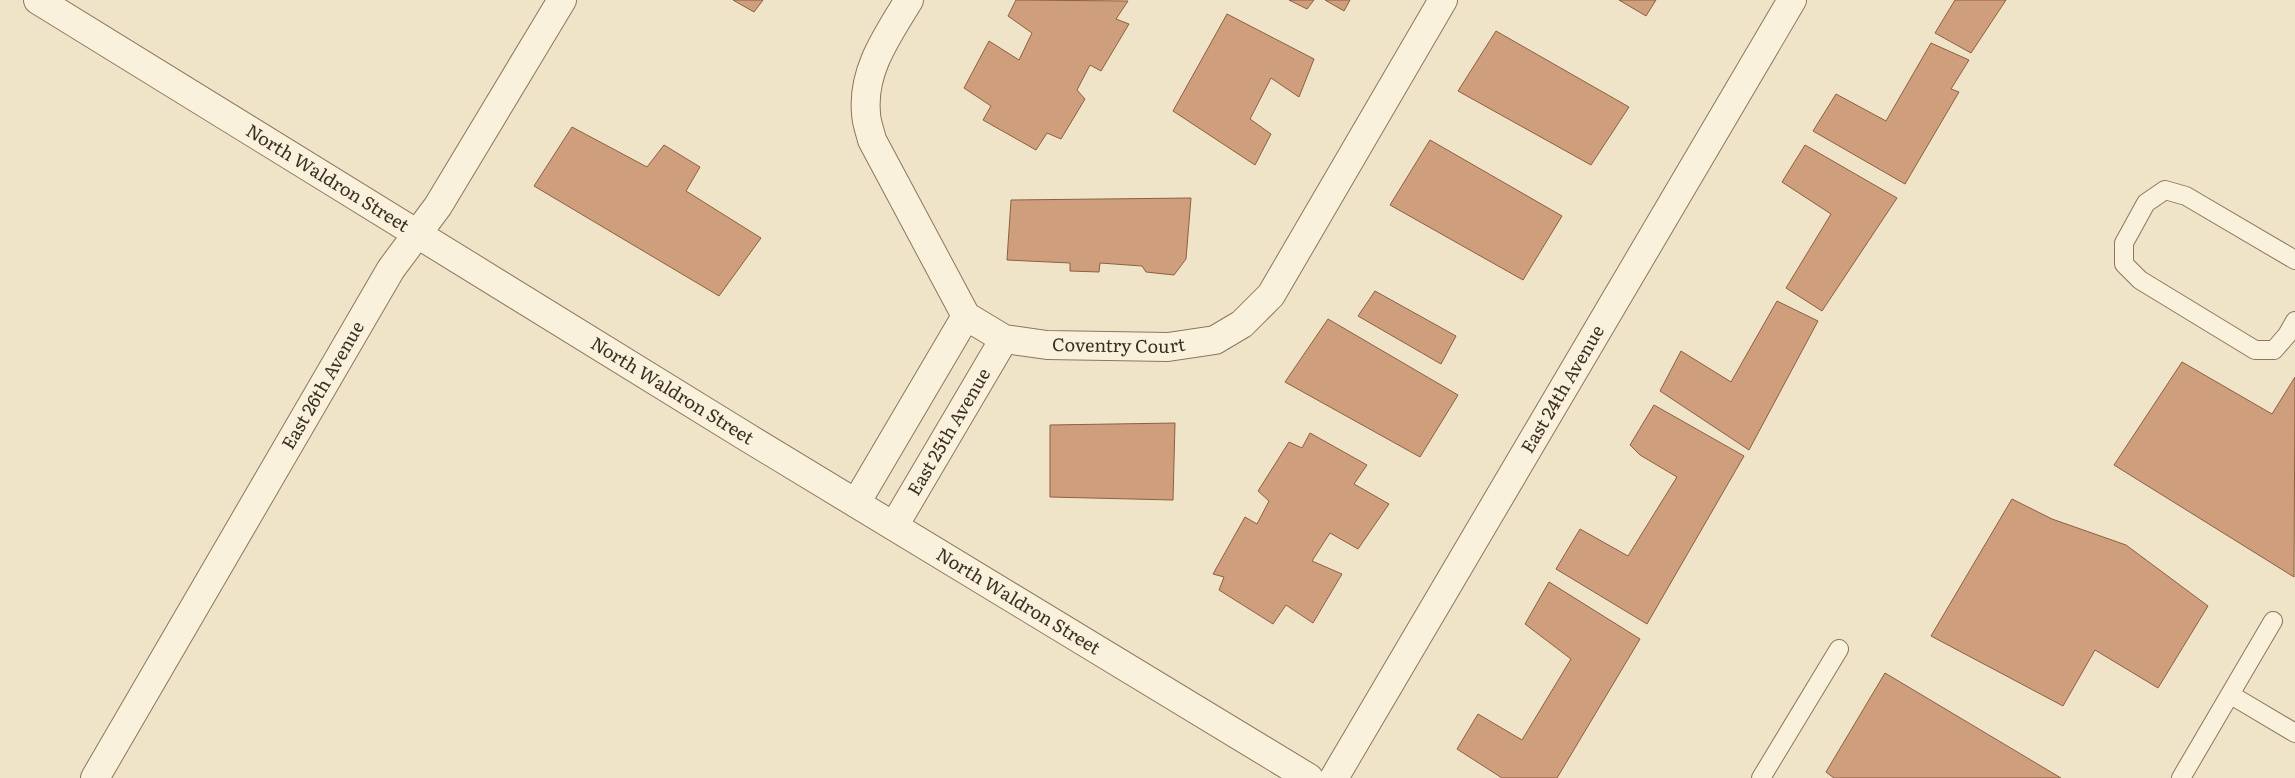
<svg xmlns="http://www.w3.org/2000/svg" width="2295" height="778" viewBox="0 0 2295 778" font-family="Literata,serif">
  <rect width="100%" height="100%" fill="#f0e4c8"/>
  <g fill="#cf9f7d" stroke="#8d5f41">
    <polygon points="733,0 763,0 754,12"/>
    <polygon points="1016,0 1128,1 1116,19 1129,24 1101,71 1090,65 1077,90 1085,99 1061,139 1047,133 1036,150 983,120 991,106 964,88 989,41 1019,60 1032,33 1008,16"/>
    <polygon points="1289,0 1314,0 1307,9"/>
    <polygon points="1325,0 1350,0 1344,11"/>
    <polygon points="1619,0 1656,0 1646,16"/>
    <polygon points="1955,0 2006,0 1971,53 1935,33"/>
    <polygon points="1227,14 1314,59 1299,97 1271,78 1250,119 1271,134 1255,165 1173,111"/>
    <polygon points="1496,31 1629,107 1591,165 1458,91"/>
    <polygon points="1931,43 1969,60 1951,89 1959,92 1905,184 1813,131 1836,94 1886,121"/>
    <polygon points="572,127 647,167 664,145 700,167 686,191 761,238 719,296 534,186"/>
    <polygon points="1430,140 1562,216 1523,280 1390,205"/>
    <polygon points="1805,145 1897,198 1822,311 1786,288 1831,214 1782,182"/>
    <polygon points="1191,198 1186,259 1174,275 1146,272 1142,266 1100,263 1099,272 1070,271 1070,263 1007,260 1011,200"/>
    <polygon points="1375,291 1456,336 1441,364 1358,316"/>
    <polygon points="1777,301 1818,321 1749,450 1660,391 1681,351 1731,382"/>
    <polygon points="1328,319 1458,395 1420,457 1285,382"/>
    <polygon points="2182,362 2272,414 2295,377 2294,577 2114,465"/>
    <polygon points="1654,405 1744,456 1647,624 1556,569 1580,529 1628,556 1677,477 1640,455 1630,445"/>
    <polygon points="1175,423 1173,500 1050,497 1050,425"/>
    <polygon points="1310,433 1367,465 1354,484 1389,504 1358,549 1330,533 1312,561 1342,574 1313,623 1286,605 1273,624 1219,590 1224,577 1213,574 1245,517 1257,524 1269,501 1258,491 1289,442 1302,448"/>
    <polygon points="2012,499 2052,519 2126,545 2208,606 2158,688 2095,650 2063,706 1931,636"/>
    <polygon points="1549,582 1640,639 1557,778 1502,778 1457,749 1478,714 1522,740 1571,659 1525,624"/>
    <polygon points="1885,673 2061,778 1834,778 1826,772"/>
  </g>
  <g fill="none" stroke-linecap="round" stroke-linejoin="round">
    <g stroke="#8d765c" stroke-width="20">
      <g id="service">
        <polyline points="2295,260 2186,196 2165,190 2146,203 2124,243 2124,264 2140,280 2255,350 2274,350 2287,335 2295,321"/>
        <polyline points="2231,695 2295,733"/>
        <polyline points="1761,778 1839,649"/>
        <polyline points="2181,778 2273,621"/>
      </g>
    </g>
    <g stroke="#8d765c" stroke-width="30">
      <g id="minor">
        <path id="s1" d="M38,0L745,436L1309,778"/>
        <path id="s2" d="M909,0C888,35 862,70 866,113C866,122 870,131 872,140L966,316L1004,339L1047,345L1168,347L1215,340L1242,324L1271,295L1443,0"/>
        <polyline points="856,503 966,316"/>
        <path id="s3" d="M894,526L1004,339"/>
        <path id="s4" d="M95,778L391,269L438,206L562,0"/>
        <path id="s5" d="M1334,778L1792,0"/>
      </g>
    </g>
    <use href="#service" stroke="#faf1dc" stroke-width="18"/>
    <use href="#minor" stroke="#faf1dc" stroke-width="28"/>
  </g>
  <g text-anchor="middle" stroke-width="5" stroke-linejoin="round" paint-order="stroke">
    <g font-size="18" fill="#3d2e20" stroke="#f7eed8">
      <text dy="6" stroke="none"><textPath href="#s1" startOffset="340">North Waldron Street</textPath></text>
      <text dy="6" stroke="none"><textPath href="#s2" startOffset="510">Coventry Court</textPath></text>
      <text dy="6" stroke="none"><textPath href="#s4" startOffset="454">East 26th Avenue</textPath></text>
      <text dy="6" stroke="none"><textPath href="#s5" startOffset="451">East 24th Avenue</textPath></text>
      <text dy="6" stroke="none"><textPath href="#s1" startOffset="745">North Waldron Street</textPath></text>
      <text dy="6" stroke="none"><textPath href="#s3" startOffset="109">East 25th Avenue</textPath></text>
      <text dy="6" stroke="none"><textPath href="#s1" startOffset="1150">North Waldron Street</textPath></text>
    </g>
  </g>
</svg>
